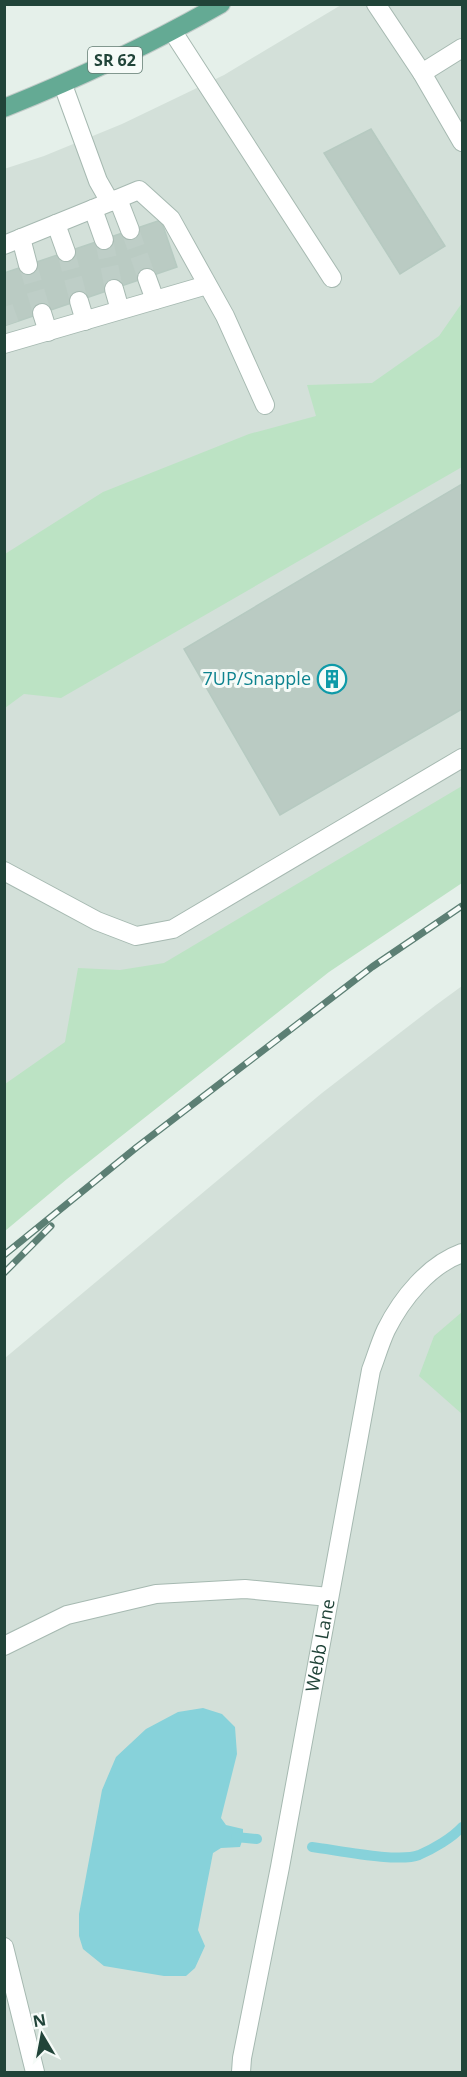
<svg xmlns="http://www.w3.org/2000/svg" width="467" height="2077" viewBox="0 0 467 2077" font-family="'Open Sans',sans-serif">
  <rect width="100%" height="100%" fill="#e5f0ea"/>
  <g fill="#d3e0d9">
    <polygon points="341,5 462,5 462,863 4,1207 4,169 44,156 122,124 224,75"/>
    <polygon points="462,986 462,2072 5,2072 5,1358 322,1093 436,1005"/>
  </g>
  <g fill="#bce3c4">
    <polygon points="462,303 462,467 61,698 24,694 5,708 5,554 103,492 249,434 316,416 307,385 372,383 439,336"/>
    <polygon points="462,786 462,883 329,972 67,1179 5,1231 5,1084 65,1042 78,968 120,970 164,963"/>
    <polygon points="462,1312 462,1414 419,1376 434,1336"/>
  </g>
  <polygon fill="#87d2da" points="203,1708 222,1714 235,1727 237,1754 221,1818 226,1825 243,1829 243,1838 240,1847 221,1848 213,1853 198,1930 205,1946 195,1968 186,1976 164,1976 104,1966 83,1949 79,1936 79,1914 102,1790 116,1757 146,1729 178,1712"/>
  <g fill="none" stroke-linecap="round" stroke-linejoin="round">
    <g stroke="#87d2da" stroke-width="10">
      <polyline points="236,1837 257,1839"/>
      <path d="M312,1847C337,1850 398,1863 419,1855C433,1849 452,1838 462,1827"/>
    </g>
  </g>
  <g fill="#bacbc3" stroke="#b6cac1" stroke-width="1.5">
    <polygon points="371,129 445,246 400,274 324,153"/>
    <polygon points="161,220 177,267 4,326 4,273"/>
    <polygon points="462,484 462,709 280,815 184,649"/>
  </g>
  <g fill="none" stroke-linecap="round" stroke-linejoin="round">
    <g stroke="#becec7" stroke-width="18" stroke-dasharray="18 9" stroke-linecap="butt">
      <polyline points="130,230 147,278"/>
      <polyline points="104,240 114,289"/>
      <polyline points="66,252 79,301"/>
      <polyline points="28,265 42,313"/>
      <polyline points="4,307 10,324"/>
    </g>
    <g stroke="#a6b9b1" stroke-width="20">
      <g id="minor">
        <polyline points="376,4 422,73 462,142"/>
        <polyline points="173,32 332,278"/>
        <polyline points="422,73 462,48"/>
        <polyline points="118,199 130,230"/>
        <polyline points="110,202 139,190 171,219 225,316 265,405"/>
        <polyline points="93,209 104,240"/>
        <polyline points="56,224 66,252"/>
        <polyline points="21,238 28,265"/>
        <polyline points="4,245 110,202 98,181 63,85"/>
        <polyline points="147,278 155,300"/>
        <polyline points="114,289 120,310"/>
        <polyline points="79,301 85,321"/>
        <polyline points="42,313 48,332"/>
        <polyline points="4,344 207,285"/>
        <polyline points="4,871 97,921 136,936 173,929 462,758"/>
        <polyline points="4,1646 67,1615 156,1594 245,1589 329,1597"/>
        <polyline points="4,1947 35,2072"/>
        <path id="s1" d="M241,2072L242,2058L280,1867L371,1370C376,1357 380,1343 386,1330C402,1298 429,1265 462,1253"/>
      </g>
    </g>
    <g stroke="#c1cbc8" stroke-width="20">
      <path id="major" d="M4,108C79,78 151,44 221,4"/>
    </g>
    <use href="#minor" stroke="#fff" stroke-width="18"/>
    <use href="#major" stroke="#64aa94" stroke-width="18"/>
    <g stroke="#5c7f74" stroke-width="7">
      <g id="rail">
        <polyline points="4,1255 137,1147 372,967 462,906"/>
        <polyline points="4,1273 51,1226"/>
      </g>
    </g>
    <use href="#rail" stroke="#f6fbf8" stroke-width="4.5" stroke-dasharray="14" stroke-linecap="butt"/>
  </g>
  <defs>
    <g id="building-ring" transform="scale(1.5)"><circle r="9.5" fill="#f6fbf8" stroke="#0f9aa8" stroke-width="1.5"/><path d="M-4-6H4V6H1V3H-1V6H-4ZM-2.5-4.3h1.7v1.8h-1.7ZM.8-4.3h1.7v1.8H.8ZM-2.5-1h1.7V.8h-1.7ZM.8-1h1.7V.8H.8Z" fill="#0f9aa8"/></g>
  </defs>
  <g fill-rule="evenodd">
    <use href="#building-ring" x="332" y="679"/>
  </g>
  <g text-anchor="middle" stroke-width="6" stroke-linejoin="round" paint-order="stroke">
    <rect fill="#f6fbf8" stroke="#617b72" stroke-width="1.5" x="88" y="47" width="54" height="26" rx="4.5"/>
    <g font-size="16" font-weight="bold" fill="#214439">
      <text x="115" y="66">SR 62</text>
    </g>
    <g font-size="18" fill="#0d838f" stroke="#f6fbf8" text-anchor="end">
      <text x="311" y="685">7UP/Snapple</text>
    </g>
    <g font-size="18" fill="#214439" stroke="#f6fbf8">
      <text dy="6" stroke="none"><textPath href="#s1" startOffset="434">Webb Lane</textPath></text>
    </g>
  </g>
  <rect width="467" height="2077" fill="none" stroke="#214439" stroke-width="12"/>
  <g transform="translate(42 2035) rotate(350)" stroke="#f6fbf8" stroke-width="4.5" paint-order="stroke">
  <path d="M0-4.5L10 22L0 15L-10 22Z" fill="#214439"/>
  <text y="-9" font-size="16" font-weight="bold" text-anchor="middle" fill="#214439">N</text>
  </g>
</svg>
